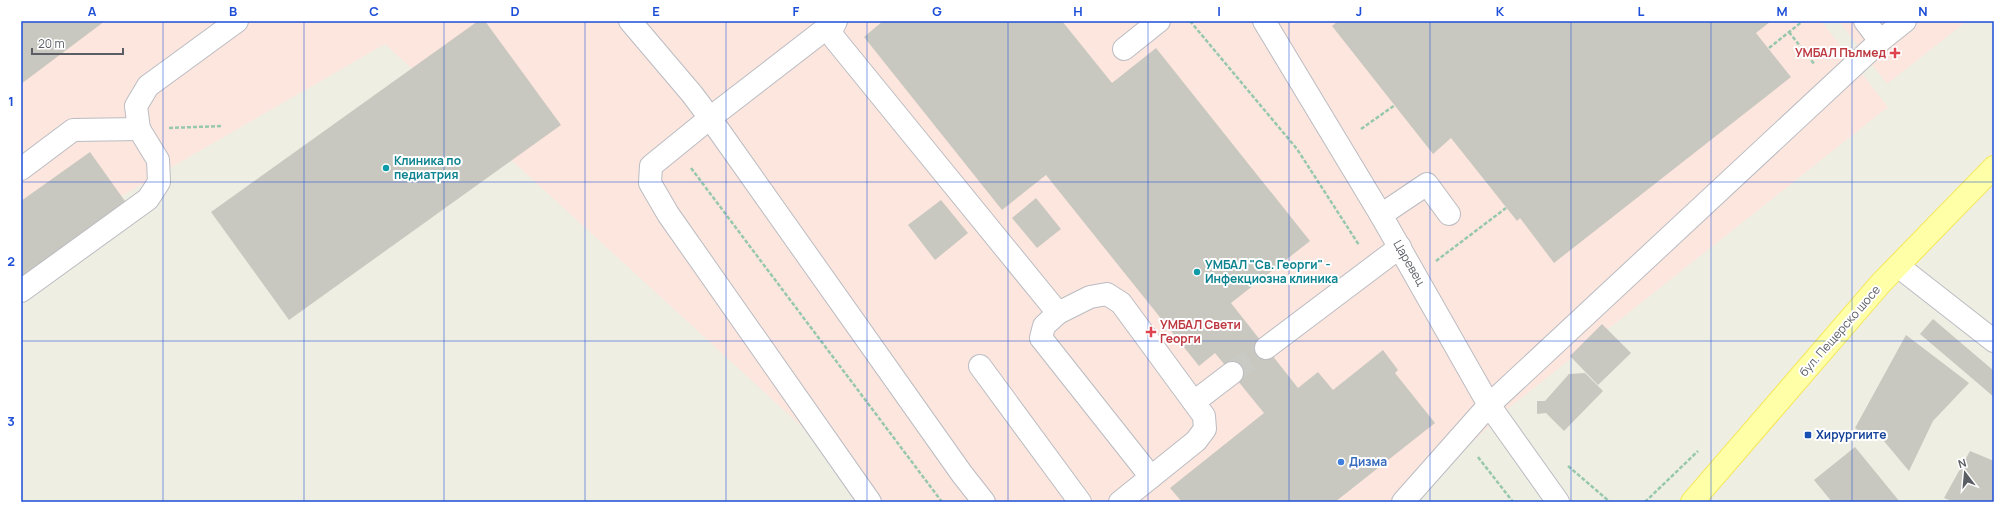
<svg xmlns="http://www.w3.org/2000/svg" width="2015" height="523" viewBox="0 0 2015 523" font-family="Manrope,sans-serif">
  <rect width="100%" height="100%" fill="#eeeee3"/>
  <g fill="#fce6de">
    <polygon points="21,21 1821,21 1888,107 1506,410 1410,502 884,502 385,44 21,254"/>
    <polygon points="1839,21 1967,21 1887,84"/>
  </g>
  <g fill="#c9c8c0">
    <polygon points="21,21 105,21 21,84"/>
    <polygon points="478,21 485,21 561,125 289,320 211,212"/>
    <polygon points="883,21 1062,21 1112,83 1156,48 1310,241 1231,303 1298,388 1318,372 1333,390 1383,350 1398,370 1395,373 1435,423 1335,502 1182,502 1170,488 1264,413 1215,353 1199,366 1046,175 1002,210 864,37"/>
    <polygon points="1338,21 1771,21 1756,33 1791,77 1554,263 1520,218 1517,221 1451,138 1433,154 1332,26"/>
    <polygon points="90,152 127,204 21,281 21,201"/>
    <polygon points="1036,198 1061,229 1037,248 1012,218"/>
    <polygon points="941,200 968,233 935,260 908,225"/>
    <polygon points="1933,319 1994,371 1994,397 1920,334"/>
    <polygon points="1602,324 1631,353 1598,385 1570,356"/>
    <polygon points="1906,335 1969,383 1933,421 1909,471 1878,434 1867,436 1855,428"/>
    <polygon points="1585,373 1603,391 1564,431 1546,413 1537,414 1537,401 1545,401 1569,374"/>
    <polygon points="1855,447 1900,502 1832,502 1814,480"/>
    <polygon points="1970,451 1994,461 1994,502 1954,502 1944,498"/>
  </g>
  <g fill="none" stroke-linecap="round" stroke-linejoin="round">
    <polyline stroke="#c9cac3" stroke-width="22" stroke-dasharray="22 11" stroke-linecap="butt" points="1232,373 1266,348"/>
    <g stroke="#bbbcc2" stroke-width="24">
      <g id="minor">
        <polyline points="630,21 692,94 710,118 833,23"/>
        <polyline points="836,21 831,31 834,38 1058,313 1090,297 1107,294 1121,303 1204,416 1205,429 1196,441 1120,502"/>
        <polyline points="1264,21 1381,215 1489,405 1558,502"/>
        <polyline points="1880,41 1905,21"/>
        <polyline points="1124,49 1159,21"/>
        <polyline points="21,169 73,130 139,129"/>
        <polyline points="1381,215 1427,184 1449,214"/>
        <polyline points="1898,266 1994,341"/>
        <polyline points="21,291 148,199 159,182 158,160 139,129 136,106 148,86 237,21"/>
        <polyline points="1058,313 1044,326 1041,338 1151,477"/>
        <polyline points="1266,348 1400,247"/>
        <polyline points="980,366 1080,502"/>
        <polyline points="1194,402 1232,373"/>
        <polyline points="870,502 668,214 650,183 651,166 710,118 962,474 984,502"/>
        <polyline points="1403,502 1489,405 1880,41 1865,21"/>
      </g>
    </g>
    <g stroke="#f6e654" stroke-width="24">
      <polyline id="major" points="1692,502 1881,283 1994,167"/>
    </g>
    <g stroke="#97c8ae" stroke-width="2.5" stroke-dasharray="4 2" stroke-linecap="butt">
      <polyline points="1190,21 1297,149 1359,245"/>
      <polyline points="1789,32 1815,65"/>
      <polyline points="1769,48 1803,21"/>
      <polyline points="169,128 222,126"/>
      <polyline points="1361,129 1395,105"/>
      <polyline points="691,168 942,502"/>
      <polyline points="1436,261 1506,208"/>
      <polyline points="1478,457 1513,502"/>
      <polyline points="1568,466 1610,502"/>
      <polyline points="1645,502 1698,451"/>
    </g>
    <use href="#minor" stroke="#fff" stroke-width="22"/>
    <use href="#major" stroke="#feffa7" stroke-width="22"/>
  </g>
  <path fill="none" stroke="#1d4ed8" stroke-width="1" stroke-opacity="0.55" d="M163,21V502M304,21V502M444,21V502M585,21V502M726,21V502M867,21V502M1008,21V502M1148,21V502M1289,21V502M1430,21V502M1571,21V502M1711,21V502M1852,21V502M21,182H1994M21,341H1994"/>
  <g fill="#e0444e" stroke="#fff" stroke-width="1.5">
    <path d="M1893 47h4v4h4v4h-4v4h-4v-4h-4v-4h4z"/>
    <path d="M1149 326h4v4h4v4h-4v4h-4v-4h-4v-4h4z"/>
  </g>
  <g fill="#0f9aa8" stroke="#fff" stroke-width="1.5">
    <circle cx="386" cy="168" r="4"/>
    <circle cx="1197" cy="272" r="4"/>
  </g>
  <rect fill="#1a4fb4" stroke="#fff" stroke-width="1.5" x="1804" y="431" width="8" height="8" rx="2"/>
  <circle fill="#3f7fe0" stroke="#fff" stroke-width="1.5" cx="1341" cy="462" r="4"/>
  <g text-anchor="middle" stroke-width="4" stroke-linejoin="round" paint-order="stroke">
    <g font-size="12" font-weight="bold" fill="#be3a42" stroke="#fff" text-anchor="end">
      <text x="1886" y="57">УМБАЛ Пълмед</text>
      <text x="1160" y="329" text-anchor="start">УМБАЛ Свети<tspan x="1160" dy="14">Георги</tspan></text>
    </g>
    <g font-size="12" font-weight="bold" fill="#0d838f" stroke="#fff" text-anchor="start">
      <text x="394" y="165">Клиника по<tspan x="394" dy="14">педиатрия</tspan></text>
      <text x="1205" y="269">УМБАЛ "Св. Георги" -<tspan x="1205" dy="14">Инфекциозна клиника</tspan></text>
    </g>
    <g font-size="12" fill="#5b5e64" stroke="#fff">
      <text transform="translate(1409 263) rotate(60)" y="4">Царевец</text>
      <text transform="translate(1840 331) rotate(-49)" y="4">бул. Пещерско шосе</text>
    </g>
    <g font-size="12" font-weight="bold" fill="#164399" stroke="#fff" text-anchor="start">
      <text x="1816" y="439">Хирургиите</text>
    </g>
    <g font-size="12" font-weight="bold" fill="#366cbe" stroke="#fff" text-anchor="start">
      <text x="1349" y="466">Дизма</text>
    </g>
  </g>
  <rect width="2015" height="523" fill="none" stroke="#ffffff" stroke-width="44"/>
  <g transform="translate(1965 473) rotate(344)" stroke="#ffffff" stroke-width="3" paint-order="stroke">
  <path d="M0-3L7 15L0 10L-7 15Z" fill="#5b5e64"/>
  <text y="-6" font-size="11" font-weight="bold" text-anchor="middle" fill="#5b5e64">N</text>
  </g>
  <path d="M32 48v6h91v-6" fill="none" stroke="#5b5e64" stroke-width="2"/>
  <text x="38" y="48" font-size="12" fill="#5b5e64" stroke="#ffffff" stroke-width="3" paint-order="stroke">20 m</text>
  <rect x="22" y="22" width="1971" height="479" fill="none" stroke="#1d4ed8" stroke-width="1.5"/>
  <g font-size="13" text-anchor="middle" font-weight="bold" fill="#1d4ed8">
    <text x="92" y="16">A</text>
    <text x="233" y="16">B</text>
    <text x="374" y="16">C</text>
    <text x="515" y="16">D</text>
    <text x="656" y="16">E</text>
    <text x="796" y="16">F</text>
    <text x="937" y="16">G</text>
    <text x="1078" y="16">H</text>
    <text x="1219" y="16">I</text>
    <text x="1359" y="16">J</text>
    <text x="1500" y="16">K</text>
    <text x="1641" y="16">L</text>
    <text x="1782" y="16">M</text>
    <text x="1923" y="16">N</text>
    <text x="11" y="106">1</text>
    <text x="11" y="266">2</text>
    <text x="11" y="426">3</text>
  </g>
</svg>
